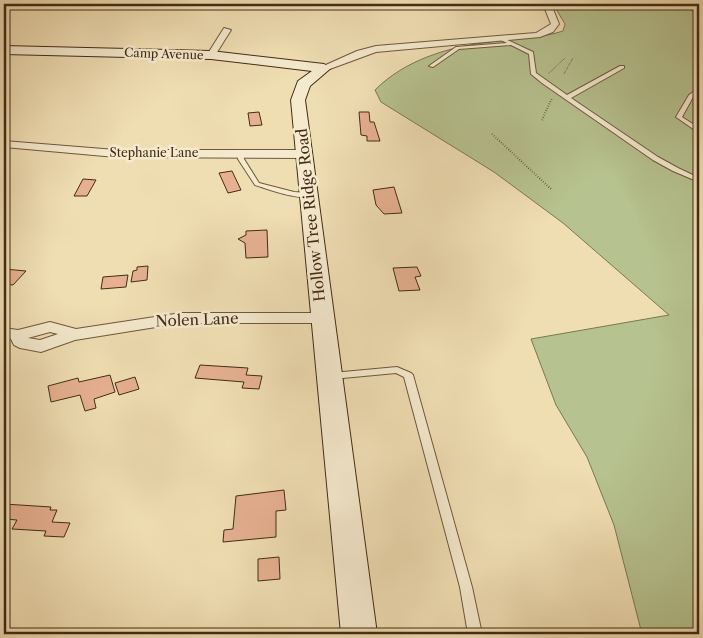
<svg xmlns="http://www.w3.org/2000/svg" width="703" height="638" viewBox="0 0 703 638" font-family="'Libre Caslon Text',serif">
  <rect width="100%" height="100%" fill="#f0deb3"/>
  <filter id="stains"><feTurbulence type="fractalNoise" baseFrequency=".004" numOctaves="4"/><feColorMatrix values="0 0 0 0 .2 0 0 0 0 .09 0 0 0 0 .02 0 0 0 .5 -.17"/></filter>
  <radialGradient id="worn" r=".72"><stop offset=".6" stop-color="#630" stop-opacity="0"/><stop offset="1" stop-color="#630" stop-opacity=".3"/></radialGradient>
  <path fill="#b6c28f" stroke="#7c7752" d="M553,4H699V634H642L614,525L587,457L556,405L531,339L669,315L563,223L494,172L381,102L375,90C405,60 448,47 490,42C515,38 539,39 563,31L565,24Z"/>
  <g fill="#e7b191" stroke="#422c16">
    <polygon points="259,112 262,125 250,126 248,113"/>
    <polygon points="359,112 369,112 370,122 374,122 380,141 367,141 367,136 361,135"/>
    <polygon points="232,171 241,190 228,193 219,173"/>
    <polygon points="83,179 96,180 87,196 74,196"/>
    <polygon points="394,187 402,213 384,214 376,205 373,190"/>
    <polygon points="267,230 268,257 246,258 245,243 238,239 246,235 246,231"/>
    <polygon points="148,266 147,280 131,282 133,271 137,270 137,267"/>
    <polygon points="417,267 421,276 415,277 420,290 399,291 393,268"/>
    <polygon points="4,269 26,271 13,285 4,284"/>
    <polygon points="128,275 126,287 101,289 103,277"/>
    <polygon points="200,365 248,368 246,375 262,376 259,389 242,388 244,382 195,378"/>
    <polygon points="110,375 115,392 94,399 96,408 85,411 80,395 51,402 48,386 78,378 79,382"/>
    <polygon points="135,377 139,389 119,395 115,383"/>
    <polygon points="284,490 286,510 276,511 276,537 223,542 224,530 233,529 236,496"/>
    <polygon points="4,504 51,507 50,510 57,510 52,522 70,523 64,537 44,536 46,531 12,529 17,520 4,519"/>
    <polygon points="279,557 280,579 258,581 258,559"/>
  </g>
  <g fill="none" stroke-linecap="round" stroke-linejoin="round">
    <g stroke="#6e583d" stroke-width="2">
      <g id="lane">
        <polygon points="501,37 533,52 536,73 567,95 620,66 624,66 624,68 571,98 658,157 678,168 699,178 699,182 673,171 653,160 542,83 531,74 529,54 511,45 459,49 433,67 429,66 456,47 507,43 499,39 499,38"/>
        <polygon points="699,88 699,92 693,97 682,117 699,128 699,133 676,117 689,95"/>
        <path d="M241,152L244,154V159L259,183L294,192L309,193L312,195C302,202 268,189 255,185L238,159V154Z"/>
        <polygon points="397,367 411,373 413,375 472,587 482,634 468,634 460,587 404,377 396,373 332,379 329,378 327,376 329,374 332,373"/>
      </g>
    </g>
    <g stroke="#6e583d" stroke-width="2">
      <g id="street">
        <path d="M28,4H55C49,8 34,8 28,4Z"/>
        <polygon points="543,4 551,4 559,24 553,32 540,37 376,52 327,70 319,68 357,51 376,46 536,33 551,24"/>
        <polygon points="224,28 231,30 214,57 208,57 207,55"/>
        <polygon points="4,141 116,150 305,150 311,154 305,158 116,157 4,147"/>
        <path d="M181,313H323L329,314L331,318L329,322L323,323H181L75,340L41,352L20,348L14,345L11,339L4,338V328L18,330L50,322L76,329ZM50,332L58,334L40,340L28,338Z"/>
      </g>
    </g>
    <g stroke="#422c16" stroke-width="2">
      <polygon id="secondary" points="4,46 211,51 324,64 331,68 310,86 305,100 377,634 341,634 291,100 298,81 312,71 211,59 4,54"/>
    </g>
    <g stroke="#422c16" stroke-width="1" stroke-dasharray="0.5 1" stroke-linecap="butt">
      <polyline points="692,12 697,4"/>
      <polyline points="548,74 565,58"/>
      <polyline points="564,74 573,58"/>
    </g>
    <g stroke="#422c16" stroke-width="2" stroke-dasharray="0.5 2" stroke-linecap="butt">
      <polyline points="542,120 552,98"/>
      <polyline points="492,134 551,189"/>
    </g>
    <use href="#lane" fill="#f5eace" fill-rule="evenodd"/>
    <use href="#street" fill="#f5eace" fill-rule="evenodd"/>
    <use href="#secondary" fill="#f5eace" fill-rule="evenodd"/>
  </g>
  <g text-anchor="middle" stroke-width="5" stroke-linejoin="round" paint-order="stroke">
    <g font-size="12" fill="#422c16" stroke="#f5eace">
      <text transform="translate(164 54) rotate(2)" y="4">Camp Avenue</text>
      <text x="154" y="157">Stephanie Lane</text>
    </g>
    <g font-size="15" fill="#422c16" stroke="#f5eace">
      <text transform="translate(311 215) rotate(-96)" y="5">Hollow Tree Ridge Road</text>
      <text transform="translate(197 320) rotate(-2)" y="5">Nolen Lane</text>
    </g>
  </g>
  <rect width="703" height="638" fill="none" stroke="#f0deb3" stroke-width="20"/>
  <rect x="5" y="5" width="693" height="628" fill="none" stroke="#422c16" stroke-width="2.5"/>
  <rect x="10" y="10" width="683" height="618" fill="none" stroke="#422c16"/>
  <rect width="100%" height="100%" filter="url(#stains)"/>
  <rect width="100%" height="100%" fill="url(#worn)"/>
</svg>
